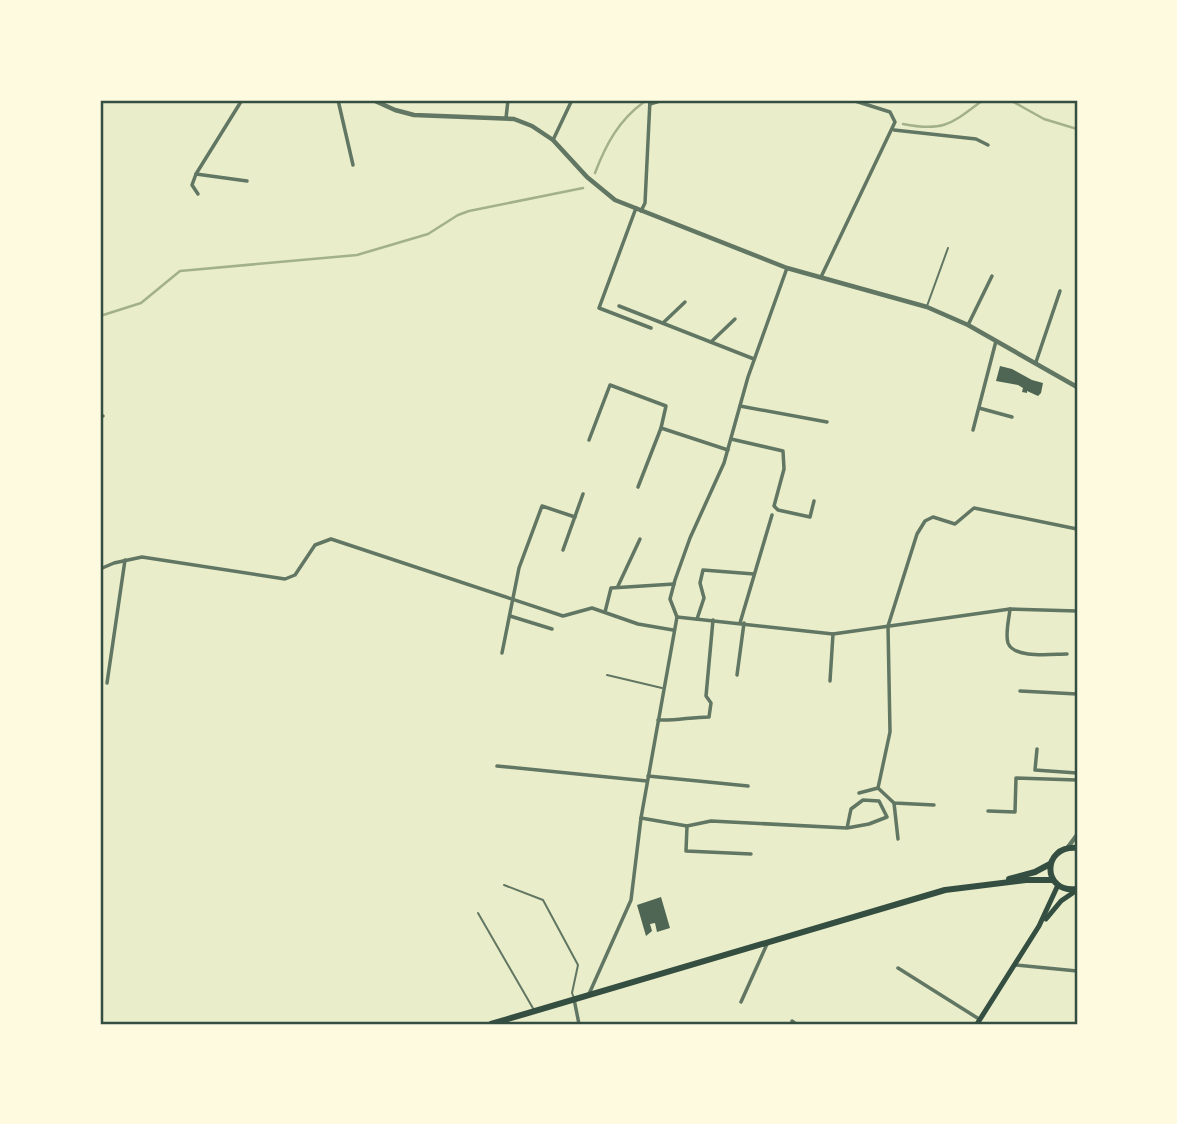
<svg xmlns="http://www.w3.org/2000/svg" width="1177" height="1124" viewBox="0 0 1177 1124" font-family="Figtree,sans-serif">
  <rect width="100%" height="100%" fill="#e9edc9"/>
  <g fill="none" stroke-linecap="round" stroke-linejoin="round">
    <g stroke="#a3b18a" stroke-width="2.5">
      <polyline points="1010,100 1044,119 1077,129"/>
      <path d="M903,124C944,132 951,124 983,100"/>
      <path d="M595,173C606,144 619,120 644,102"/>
      <polyline points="100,316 141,303 180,271 357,255 428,234 458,215 469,211 583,188"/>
    </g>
  </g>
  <g fill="#4f6655">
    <polygon points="1000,366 1012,369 1032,380 1043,383 1041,393 1038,396 1027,391 1027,393 1022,392 1023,388 1018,385 996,381"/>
    <polygon points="661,897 670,928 657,932 655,923 650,924 652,931 646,936 637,905"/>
  </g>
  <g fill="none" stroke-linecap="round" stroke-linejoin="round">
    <g stroke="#617663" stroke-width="2">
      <polyline points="927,306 948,248"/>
      <polyline points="607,675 662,688"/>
      <polyline points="504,885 543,900 578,965 572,993 574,998"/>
      <polyline points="478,913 534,1010"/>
    </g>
    <g stroke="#617663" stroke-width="3.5">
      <polyline points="242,100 196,174 247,181"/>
      <polyline points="338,100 353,165"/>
      <polyline points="650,104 663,100"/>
      <polyline points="506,118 508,100"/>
      <polyline points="894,130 976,139 988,145"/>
      <polyline points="553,140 572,100"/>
      <polyline points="196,174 192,185 198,194"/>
      <polyline points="636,208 599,308 651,328"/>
      <polyline points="641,211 645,203 650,100"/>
      <polyline points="821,277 895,122 890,112 852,100"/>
      <polyline points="619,306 754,359"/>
      <polyline points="663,323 685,302"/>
      <polyline points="968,325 992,276"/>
      <polyline points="711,342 735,319"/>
      <polyline points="1036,362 1060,291"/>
      <polyline points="740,406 827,422"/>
      <polyline points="979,408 1012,417"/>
      <polyline points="100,416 103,416"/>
      <polyline points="973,430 996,341"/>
      <polyline points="731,439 783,451 784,469 774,506 778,510 810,517 814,501"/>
      <polyline points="589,440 610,385 666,406 661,428 728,450"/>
      <polyline points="638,487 661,428"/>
      <polyline points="563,550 583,494"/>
      <polyline points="100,569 114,563 142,557 285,579 295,575 315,545 331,539 563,616 592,608 638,624 673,630"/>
      <polyline points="618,586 640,539"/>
      <path d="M1010,609C1009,619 1005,634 1008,643C1014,659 1052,654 1067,654"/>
      <polyline points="605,612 611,588 674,584"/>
      <polyline points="510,616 552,629"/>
      <polyline points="677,617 833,634 1010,609 1077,611"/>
      <polyline points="677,617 670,599 675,580 690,538 724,463 748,377 787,268"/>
      <polyline points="697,619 704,598 700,583 703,570 754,574"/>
      <polyline points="740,623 772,515"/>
      <polyline points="502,653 519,568 542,506 575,517"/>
      <polyline points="737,675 744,623"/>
      <polyline points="830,681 833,634"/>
      <polyline points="107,683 125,560"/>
      <polyline points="1020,691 1077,694"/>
      <path d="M658,720C676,721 691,717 709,717L711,703L706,696L713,620"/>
      <polyline points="1037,749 1035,770 1077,773"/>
      <polyline points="497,766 647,781"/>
      <polyline points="648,776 748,786"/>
      <polyline points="859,793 878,788"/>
      <polyline points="894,803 898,839"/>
      <polyline points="934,805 894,803 878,788 890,732 888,626 917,534 925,521 933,517 955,524 974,508 1077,529"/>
      <polyline points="988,811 1015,812 1016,778 1077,780"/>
      <polyline points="641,818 687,826 711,821 847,828 851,809 863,800 879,801 887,817 869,824 847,828"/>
      <polyline points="687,826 686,851 751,854"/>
      <polyline points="1015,965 1077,971"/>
      <polyline points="898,968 979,1019"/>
      <polyline points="589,994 631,900 641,818 677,617"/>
      <polyline points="574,999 579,1024"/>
      <polyline points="741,1002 767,944"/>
      <polyline points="792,1021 796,1024"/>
    </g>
    <g stroke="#617663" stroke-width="4.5">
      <polyline points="373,100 395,110 414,115 514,119 532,126 553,140 587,177 615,200 787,268 927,307 968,325 1077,387"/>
      <polyline points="1068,847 1077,835"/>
    </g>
    <g stroke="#344e41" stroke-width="5">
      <polyline points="1046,919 1061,901 1077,890"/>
      <polyline points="977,1024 1039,926 1058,885"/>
    </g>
    <g stroke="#344e41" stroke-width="6">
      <path d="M1077,848C1041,845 1042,894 1077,889"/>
      <polyline points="1009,879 1035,872 1050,864"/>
      <polyline points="491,1024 945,890 1026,880 1053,880"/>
    </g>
  </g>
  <rect width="1177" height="1124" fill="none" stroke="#fefae0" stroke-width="203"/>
  <rect x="102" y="102" width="974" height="921" fill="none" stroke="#344e41" stroke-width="2.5"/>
</svg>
